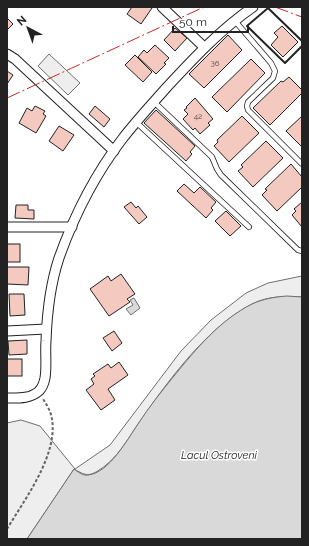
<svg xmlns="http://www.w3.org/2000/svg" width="309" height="546" viewBox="0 0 309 546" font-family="Raleway,sans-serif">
  <rect width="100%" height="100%" fill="#fff"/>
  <g fill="#eee" stroke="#6f6f6f">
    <polygon points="49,54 80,83 68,95 38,66"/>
    <path d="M302,276V297C284,296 268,296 252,304C209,326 170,378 143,417C129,436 118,460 96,472C87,477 83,474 74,469L27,539H7V423L21,420L40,426L75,469L110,445L181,351L211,320L246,293L268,283Z"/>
  </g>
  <g fill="#d9d9d9" stroke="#6f6f6f">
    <path d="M287,296L302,297V539H27L74,469C78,472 83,476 88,475C109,473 127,440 138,424C149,407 161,392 174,376C196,349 220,320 252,304C263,299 274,297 287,296Z"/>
    <polygon points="134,298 140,308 131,315 126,309 133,305 130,300"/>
  </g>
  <g fill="#f3c9c0" stroke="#222">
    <polygon points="132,7 150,7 152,8 141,24 127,14"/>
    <polygon points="7,18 13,24 7,30"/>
    <polygon points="282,26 298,42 283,57 271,45 278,37 274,33"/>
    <polygon points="175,28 187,38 175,51 164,40"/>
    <polygon points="228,35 242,50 204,88 189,74"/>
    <polygon points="155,45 169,58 164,63 166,64 156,74 138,57 144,50 147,53"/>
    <polygon points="135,55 152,72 143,82 125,65"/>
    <polygon points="251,59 265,73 227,112 212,97"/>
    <polygon points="7,71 13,75 7,84"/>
    <polygon points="289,77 302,90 302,93 270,125 253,108 281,81 283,82"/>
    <polygon points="195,98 213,119 208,123 210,125 200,134 195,128 193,130 183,119 188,114 184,110 187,108 186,107"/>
    <polygon points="35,106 45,111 43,114 46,116 36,133 19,123 27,108 32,111"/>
    <polygon points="95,106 110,119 104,127 89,114"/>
    <polygon points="156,110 195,146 190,152 192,154 186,161 144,123"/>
    <polygon points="242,116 259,133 229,162 214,146 218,142 217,140"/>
    <polygon points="302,116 302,147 286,131"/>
    <polygon points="59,126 74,135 63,151 49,141"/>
    <polygon points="266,141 283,158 253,187 238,171 243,167 241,165"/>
    <polygon points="291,164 302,177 302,187 277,211 262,195 267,190 265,189"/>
    <polygon points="184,184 194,193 200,187 216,202 211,208 213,210 206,218 177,191"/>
    <polygon points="131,202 136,208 138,206 147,217 139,224 124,207"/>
    <polygon points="302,202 302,227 292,215 296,211 294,209"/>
    <polygon points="16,205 28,205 28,210 34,210 34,219 15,218"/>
    <polygon points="226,211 241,226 230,236 215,221"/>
    <rect x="7" y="244" width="13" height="18"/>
    <polygon points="7,267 29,267 28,285 7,284"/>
    <polygon points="121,274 135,294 127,299 130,302 109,316 90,289 108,276 111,281"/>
    <polygon points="9,294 24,294 25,315 10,316"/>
    <polygon points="114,331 122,343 112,351 103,338"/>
    <polygon points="27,340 27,354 9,355 8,341"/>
    <rect x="7" y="359" width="15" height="17"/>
    <polygon points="119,362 128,375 108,389 115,400 101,410 86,390 94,384 91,379 95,376 93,374 108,364 111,368"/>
  </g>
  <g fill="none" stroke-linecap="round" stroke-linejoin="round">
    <g stroke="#222" stroke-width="6">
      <g id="lane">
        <polyline points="235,21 271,63 275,71 273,78 248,102 247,106 248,110 302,164"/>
        <polyline points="154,102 212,157 217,169 221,175 298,250 302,251"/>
        <polyline points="136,122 249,227"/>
      </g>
    </g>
    <g stroke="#222" stroke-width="11">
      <g id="street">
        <polyline points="162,7 204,47"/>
        <polyline points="7,54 15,59 114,151"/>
        <polyline points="7,227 72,227"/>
        <polyline points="7,331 46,329"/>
        <path d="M7,398C18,398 30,399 39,391C42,388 44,383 45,378C47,366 45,353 46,341C47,313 50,285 59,258C74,216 96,173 123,138C137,120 152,104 167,87C194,58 220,30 253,7"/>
      </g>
    </g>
    <path stroke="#646464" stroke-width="2" stroke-dasharray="3 2" stroke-linecap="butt" d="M7,529C25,499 58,455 52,419C51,412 47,405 43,399"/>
    <use href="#lane" stroke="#fff" stroke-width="4.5"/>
    <use href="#street" stroke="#fff" stroke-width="9"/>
    <polyline stroke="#222" stroke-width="2" points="302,41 268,8 247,26 285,63 302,46"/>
    <g stroke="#c62828" stroke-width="1" stroke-dasharray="14 3 2 3" stroke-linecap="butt">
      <polyline points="275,7 302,17"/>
      <polyline points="7,98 204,7"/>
    </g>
  </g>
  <g text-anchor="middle" stroke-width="3" stroke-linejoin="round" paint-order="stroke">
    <g font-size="8" fill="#564c4a">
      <text x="215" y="66">36</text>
      <text x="198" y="119">42</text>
    </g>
    <g font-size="11" font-style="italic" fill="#222" stroke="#fff">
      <text x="219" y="459">Lacul Ostroveni</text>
    </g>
  </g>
  <rect width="309" height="546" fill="none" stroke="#222222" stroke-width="16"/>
  <g transform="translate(28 28) rotate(319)" stroke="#ffffff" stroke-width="3" paint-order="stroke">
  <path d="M0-3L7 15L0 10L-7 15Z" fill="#222222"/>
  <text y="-6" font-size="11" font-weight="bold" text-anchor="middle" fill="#222222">N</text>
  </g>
  <path d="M173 26v6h75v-6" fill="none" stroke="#222222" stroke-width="2"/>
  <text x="179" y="26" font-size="12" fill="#222222" stroke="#ffffff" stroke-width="3" paint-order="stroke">50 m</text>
</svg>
